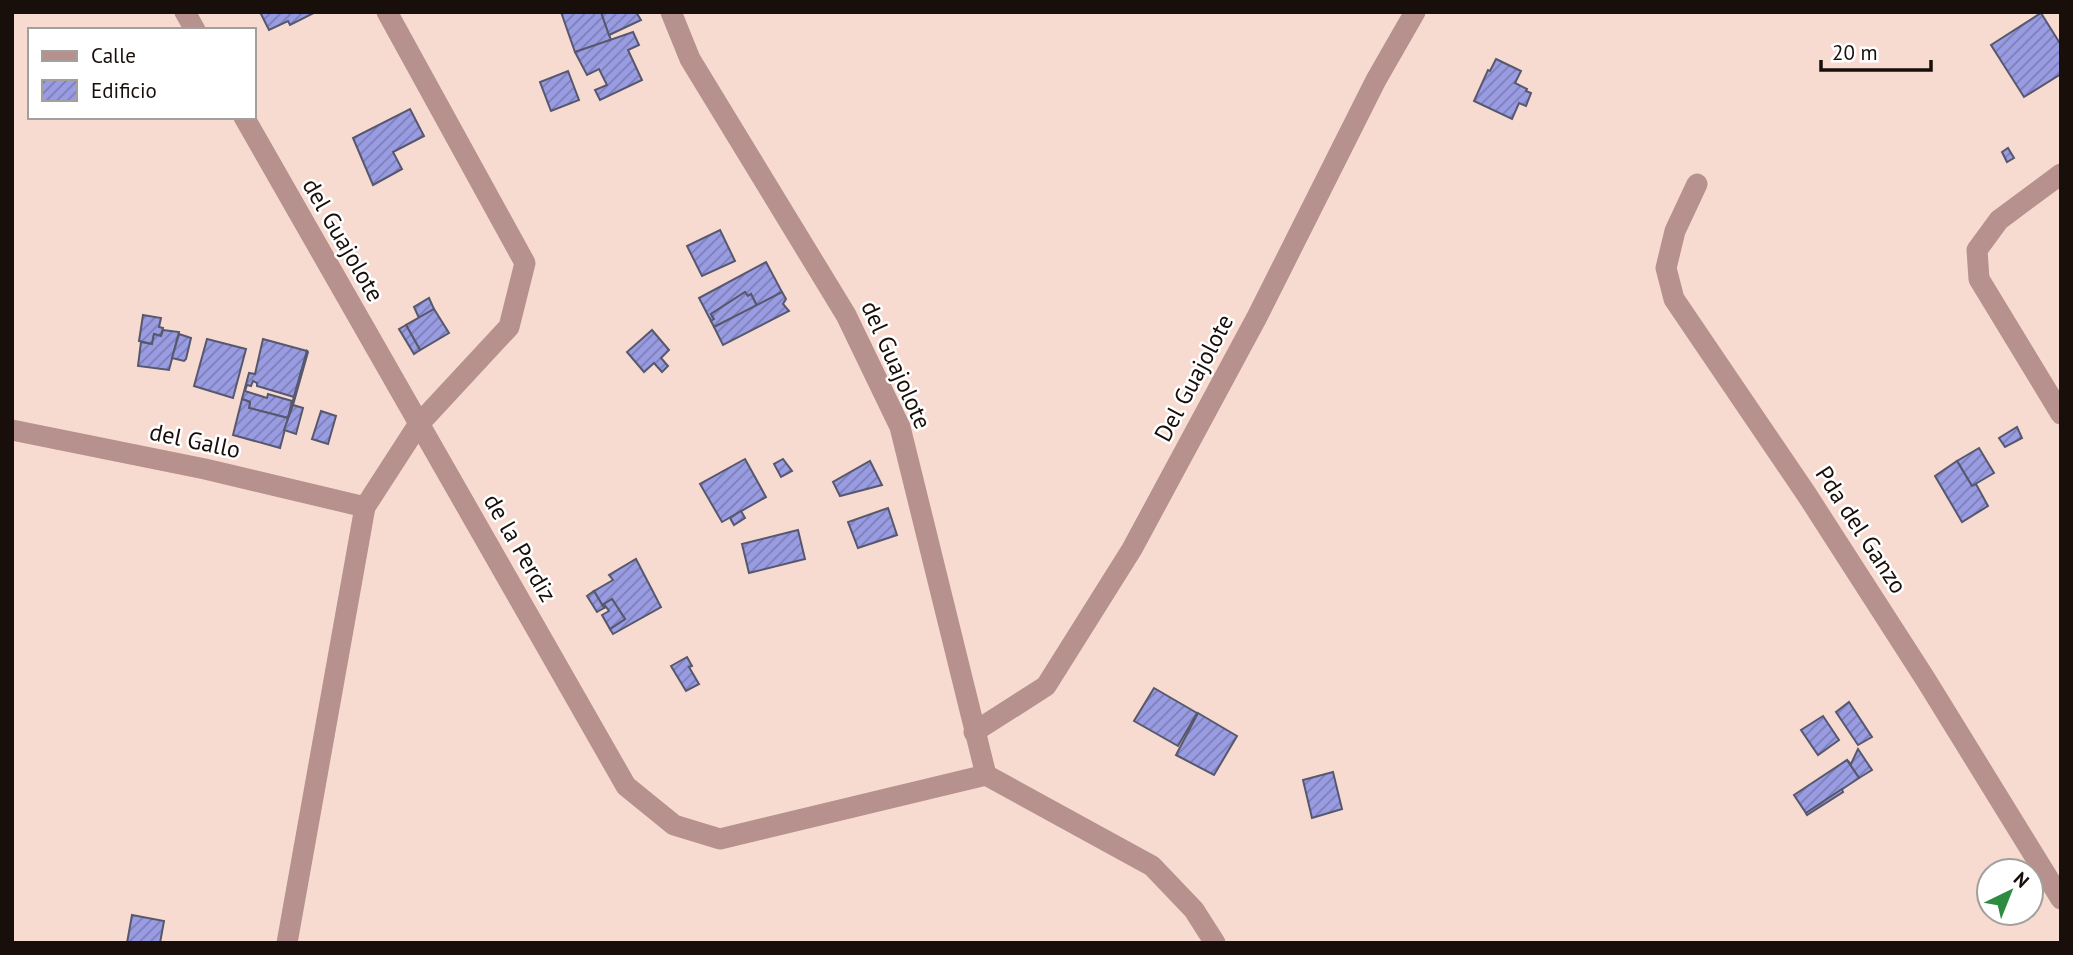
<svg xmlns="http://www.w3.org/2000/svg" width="2073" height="955" viewBox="0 0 2073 955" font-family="'PT Sans',sans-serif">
  <defs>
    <pattern id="building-hatch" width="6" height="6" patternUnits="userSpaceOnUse" patternTransform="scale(1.75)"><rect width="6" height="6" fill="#999ce2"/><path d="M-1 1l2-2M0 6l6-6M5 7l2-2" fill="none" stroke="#7c7eb5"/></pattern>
  </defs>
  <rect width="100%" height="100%" fill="#f7dbd1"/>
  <g fill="url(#building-hatch)" stroke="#57586e" stroke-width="2">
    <polygon points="260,12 314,12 314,13 290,25 288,21 269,30"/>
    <polygon points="561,12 601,12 611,40 575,52"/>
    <polygon points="601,12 636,12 641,20 609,35"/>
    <polygon points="2041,13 2061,45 2061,74 2024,97 1991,45"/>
    <polygon points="633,32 639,45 628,50 642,80 600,100 595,90 607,85 599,69 587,75 575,52"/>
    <polygon points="1496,59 1521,71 1515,83 1527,89 1526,91 1531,93 1526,106 1519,103 1512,119 1474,101 1488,70 1490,71"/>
    <polygon points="568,71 579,100 551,111 540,82"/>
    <polygon points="410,109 424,136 393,152 402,169 373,185 353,138"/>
    <polygon points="2008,148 2014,158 2007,162 2002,152"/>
    <polygon points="720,230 735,261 702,276 687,246"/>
    <polygon points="766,262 782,292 757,306 751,294 748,296 745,292 711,314 714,319 711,321 699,298"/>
    <polygon points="745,292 748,296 751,294 757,306 714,327 711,321 714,319 711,314"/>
    <polygon points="782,292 786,299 783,304 789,311 723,345 714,327"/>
    <polygon points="429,298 434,309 419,318 414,307"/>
    <polygon points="434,309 449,333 420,350 406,325"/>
    <polygon points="143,315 161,318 159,327 163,328 161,336 154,334 152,344 139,341"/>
    <polygon points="406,325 420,350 414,354 399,329"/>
    <polygon points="163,330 179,332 169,370 138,366 141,342 152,344 154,334 161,336"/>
    <polygon points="652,330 669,350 661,358 668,366 662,372 654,363 644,372 627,352"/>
    <polygon points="179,334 191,338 186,359 184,361 172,358"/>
    <polygon points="207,339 246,349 233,398 194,386"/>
    <polygon points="263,339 307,351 294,397 257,386 257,383 253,381 251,386 247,385 245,391 267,398 268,394 292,401 288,418 249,408 250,402 242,399 249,373 255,374"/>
    <polygon points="307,351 308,352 289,419 288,418"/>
    <polygon points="242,399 250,402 249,408 288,418 280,448 233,435"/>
    <polygon points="293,405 303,408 296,434 284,430"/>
    <polygon points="321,411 336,416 328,444 312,439"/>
    <polygon points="2017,427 2022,438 2005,447 1999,438"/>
    <polygon points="1979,448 1994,473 1972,486 1957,461"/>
    <polygon points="745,459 766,497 722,522 700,484"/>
    <polygon points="783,459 792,471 781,477 774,464"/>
    <polygon points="870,461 882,485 840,496 833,482"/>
    <polygon points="1957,461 1972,486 1976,484 1988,506 1962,522 1935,476"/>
    <polygon points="888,508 897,535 858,548 848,522"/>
    <polygon points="741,511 745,518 734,525 730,518"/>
    <polygon points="798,530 805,559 749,573 742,544"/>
    <polygon points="636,559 661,607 613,634 610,629 625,619 612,599 604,604 606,607 604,608 594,591 613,580 609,575"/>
    <polygon points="594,591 604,608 597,612 587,596"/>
    <polygon points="612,599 625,619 610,629 602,615 609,611 604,604"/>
    <polygon points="687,657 692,666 689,667 699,684 686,691 671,666"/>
    <polygon points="1154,688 1197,713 1178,746 1134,721"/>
    <polygon points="1849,702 1872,737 1858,745 1836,712"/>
    <polygon points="1198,713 1237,736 1214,775 1176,755"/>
    <polygon points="1823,716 1839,740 1818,755 1801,730"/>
    <polygon points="1858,749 1872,770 1859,778 1847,760 1851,764"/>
    <polygon points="1847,760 1859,778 1806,813 1794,795"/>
    <polygon points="1333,772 1342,809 1312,818 1303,780"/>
    <polygon points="1842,789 1843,792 1807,815 1806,813"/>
    <polygon points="132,915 164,921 160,943 127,943"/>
  </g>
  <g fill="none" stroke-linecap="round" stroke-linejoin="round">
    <g stroke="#b6918d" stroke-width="21">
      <polyline points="185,12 195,30"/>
      <polyline points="671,12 690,59 846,315 900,427 986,775"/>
      <polyline points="244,117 626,786 674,825 720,839 986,775"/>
      <polyline points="2061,174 1999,220 1977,250 1979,279 2061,414"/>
      <polyline points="1697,184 1675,231 1666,268 1674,299 1807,495 1926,680 2061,899"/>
      <polyline points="12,430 205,469 365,507"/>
      <polyline points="974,732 1046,686 1132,549 1257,317 1376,80 1415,12"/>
      <polyline points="986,775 1152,866 1194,910 1215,943"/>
      <polyline points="287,943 365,507 418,425 509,327 525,263 387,12"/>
    </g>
  </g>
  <g text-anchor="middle" stroke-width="5" stroke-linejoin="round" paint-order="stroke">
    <g font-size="24" fill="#180f0b" stroke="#fff">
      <text transform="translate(343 240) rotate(60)" y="8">del Guajolote</text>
      <text transform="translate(896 365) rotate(66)" y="8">del Guajolote</text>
      <text transform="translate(1194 378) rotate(-62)" y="8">Del Guajolote</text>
      <text transform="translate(195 441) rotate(12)" y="8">del Gallo</text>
      <text transform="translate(1861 530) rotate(57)" y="8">Pda del Ganzo</text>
      <text transform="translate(520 548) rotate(60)" y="8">de la Perdiz</text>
    </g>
  </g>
  <rect width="2073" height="955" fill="none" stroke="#180f0b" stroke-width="28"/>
  <rect x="28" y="28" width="228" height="91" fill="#ffffff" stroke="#a39f9d" stroke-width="2"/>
  <rect x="42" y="51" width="35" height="10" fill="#b6918d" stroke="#a39f9d" stroke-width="2"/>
  <text x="91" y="63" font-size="21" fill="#180f0b">Calle</text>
  <rect x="42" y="80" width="35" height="21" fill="url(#building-hatch)" stroke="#a39f9d" stroke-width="2"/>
  <text x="91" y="98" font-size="21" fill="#180f0b">Edificio</text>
  <g transform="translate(2010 892) rotate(43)"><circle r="33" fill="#ffffff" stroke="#a39f9d" stroke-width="2"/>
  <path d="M0-5L12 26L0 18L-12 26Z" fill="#2d8c3f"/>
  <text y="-10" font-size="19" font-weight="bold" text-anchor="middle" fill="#180f0b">N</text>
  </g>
  <path d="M1821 60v10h110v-10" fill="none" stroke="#180f0b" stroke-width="3.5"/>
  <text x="1832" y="60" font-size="21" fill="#180f0b" stroke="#ffffff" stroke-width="5" paint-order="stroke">20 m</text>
</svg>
